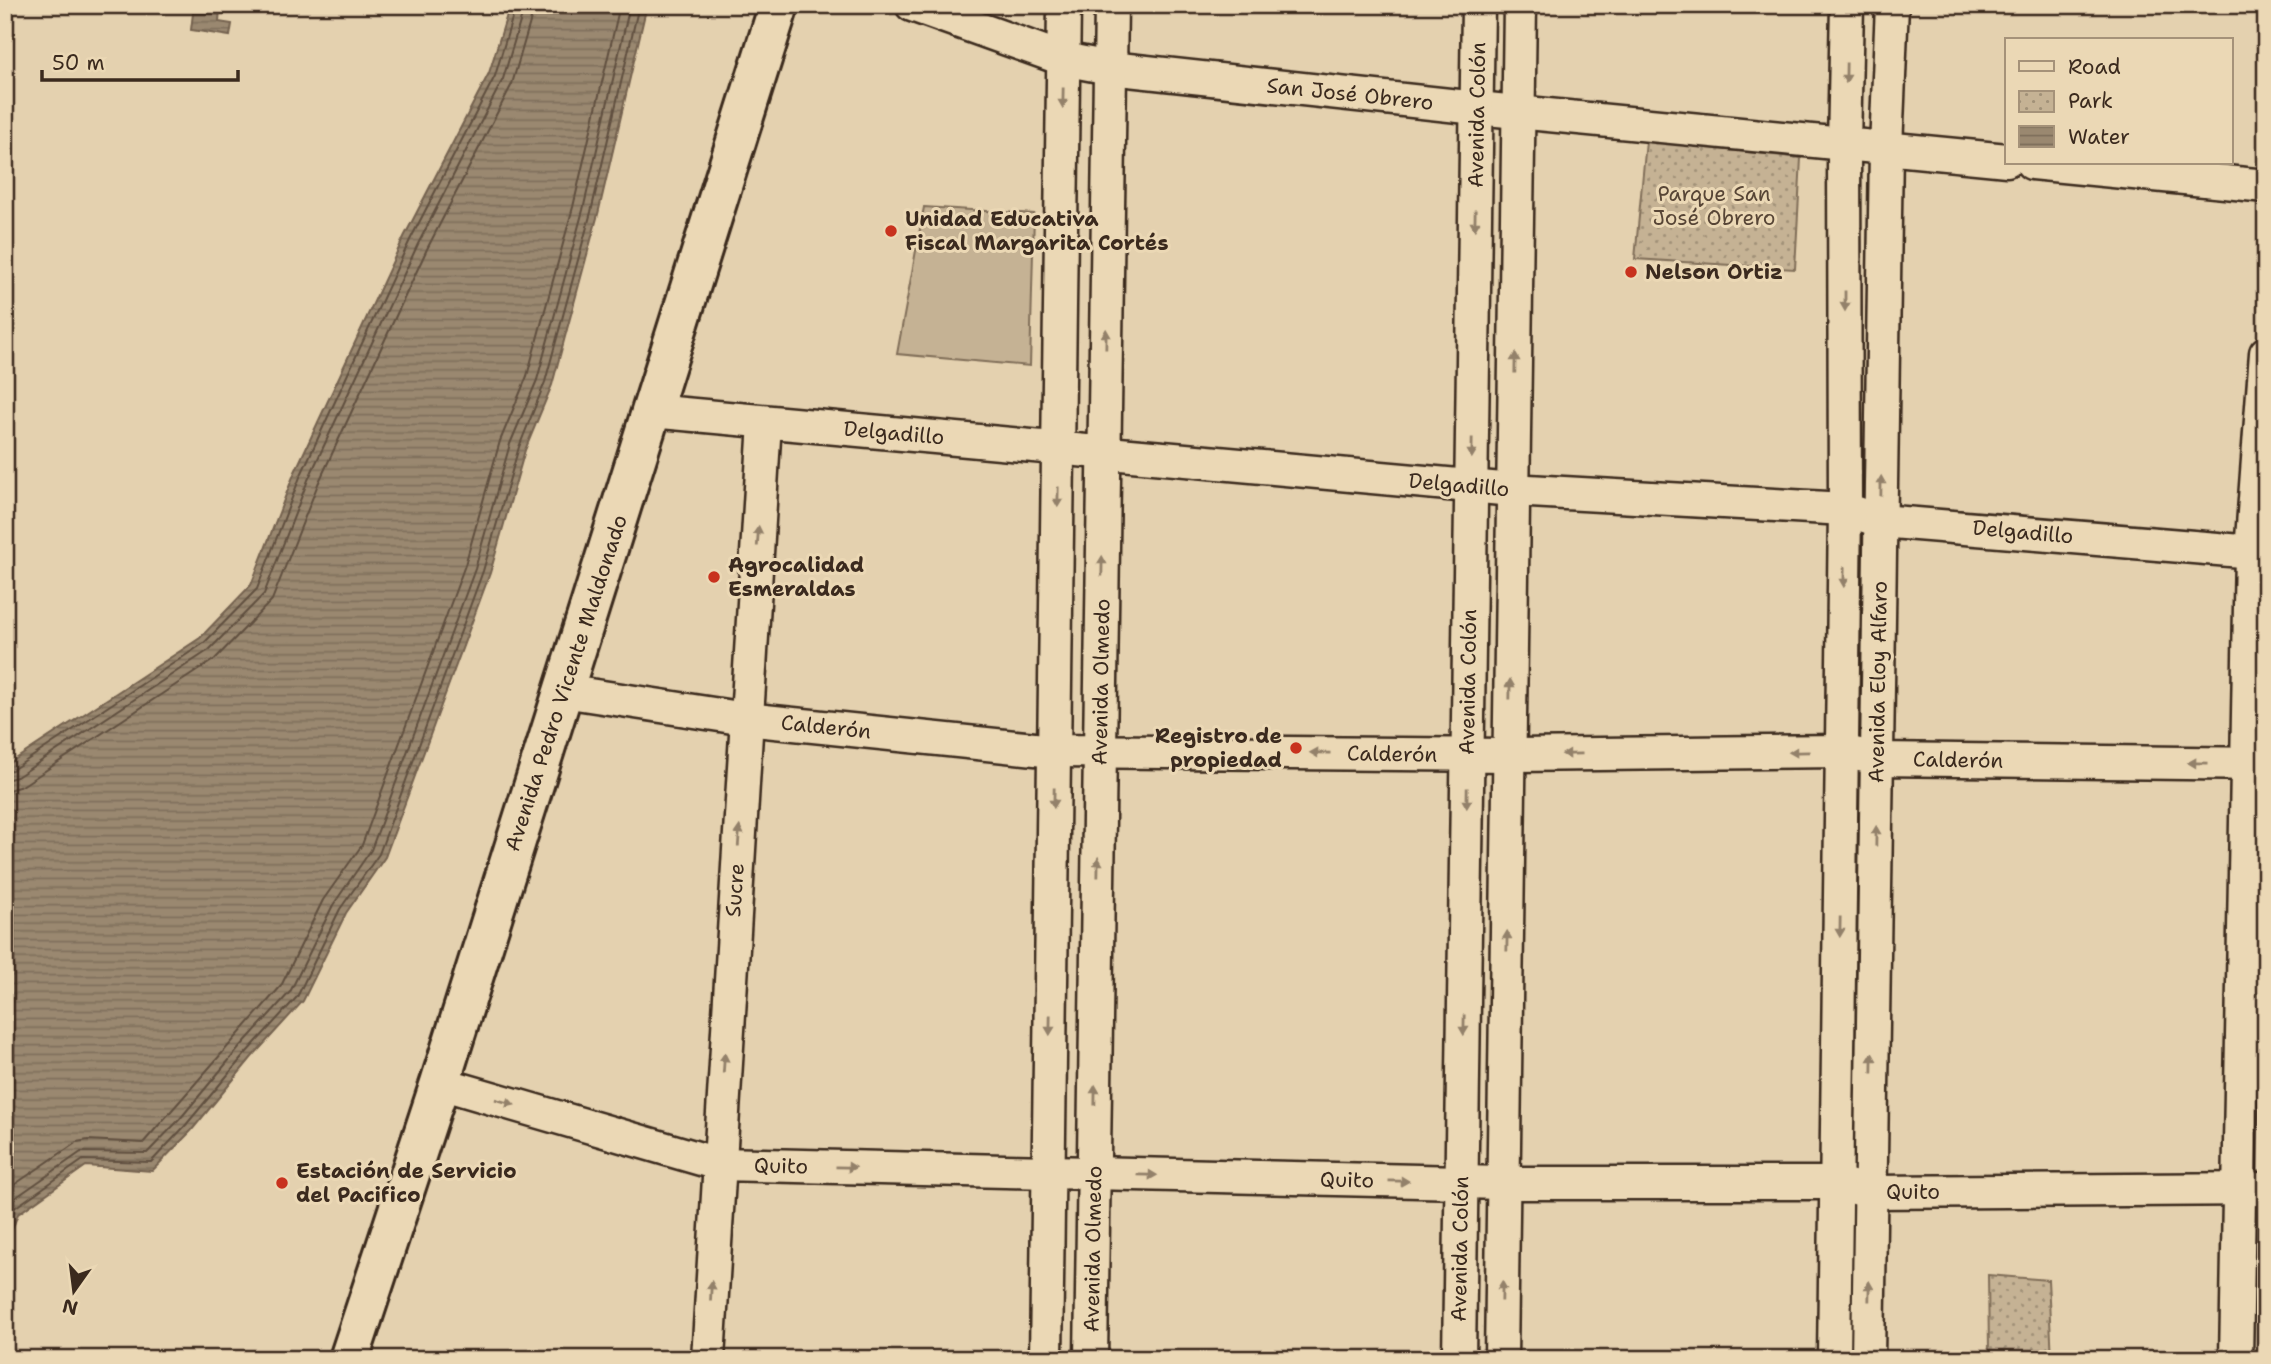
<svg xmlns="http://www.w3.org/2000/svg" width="2271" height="1364" viewBox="0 0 2271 1364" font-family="'Shantell Sans',sans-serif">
  <defs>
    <pattern id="park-dots" width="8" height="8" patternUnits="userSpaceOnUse" patternTransform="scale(1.75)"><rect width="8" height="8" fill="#c5b294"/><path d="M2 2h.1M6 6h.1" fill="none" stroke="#a19178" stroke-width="1.8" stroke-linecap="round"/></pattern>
    <pattern id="water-rules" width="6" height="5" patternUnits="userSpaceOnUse" patternTransform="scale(1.75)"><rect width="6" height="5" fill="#9a8870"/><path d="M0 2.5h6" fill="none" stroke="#7f6f5b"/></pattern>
  </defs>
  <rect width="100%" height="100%" fill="#e4d1af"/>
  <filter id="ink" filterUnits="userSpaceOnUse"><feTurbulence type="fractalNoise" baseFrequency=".0143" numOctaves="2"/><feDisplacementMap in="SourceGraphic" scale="14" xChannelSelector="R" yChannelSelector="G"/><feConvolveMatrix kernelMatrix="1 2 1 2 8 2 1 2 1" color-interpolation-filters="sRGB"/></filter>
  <g filter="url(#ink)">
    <g fill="url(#park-dots)" stroke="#806e59" stroke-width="2">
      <polygon points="1646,141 1801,158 1795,269 1635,259"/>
      <polygon points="1988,1275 2048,1280 2052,1359 2029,1359 2028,1355 1989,1350"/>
    </g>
    <polygon fill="#c5b294" stroke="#806e59" stroke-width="2" points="924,207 1034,214 1030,366 897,354"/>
    <g fill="url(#water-rules)" stroke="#74624f" stroke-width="2">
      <polygon points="194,5 227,5 227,9 220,8 219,22 232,24 230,36 191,30"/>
      <polygon points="510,5 647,5 598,214 552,385 525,450 490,573 385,857 346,913 303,1001 252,1057 191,1131 152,1171 86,1166 18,1214 5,1248 5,766 200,638 251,585 294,474 404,237 489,73"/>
    </g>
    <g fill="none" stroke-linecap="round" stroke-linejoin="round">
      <g stroke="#61503f" stroke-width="2">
        <polyline points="5,771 12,770 204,643 257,589 300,477 410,240 495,76 516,5"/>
        <polyline points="5,780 17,777 209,650 264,594 308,480 418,244 503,79 525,5"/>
        <polyline points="5,791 22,786 215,659 272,600 318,484 427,249 512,84 535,5"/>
        <polyline points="5,1191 77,1142 88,1140 143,1143 281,986 323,900 362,845 465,565 500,441 527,376 573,207 620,5"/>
        <polyline points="5,1205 81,1152 147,1153 179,1120 240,1047 290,992 333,905 371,850 475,569 510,444 537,380 583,210 630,5"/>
        <polyline points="5,1227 13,1209 83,1160 151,1162 185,1126 246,1053 297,997 340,909 379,854 483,571 519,447 545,382 591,212 639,5"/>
      </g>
      <g stroke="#3b2a1e" stroke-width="37">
        <g id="minor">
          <polyline points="912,5 1063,59 1110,68 1477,108 2007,160"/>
          <polyline points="2032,163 2266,186"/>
          <polyline points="651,411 1513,490 1845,509 1880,521 2266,553"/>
          <polyline points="563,691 746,719 1054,751 1509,755 1842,751 1877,759 2266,764"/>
          <polyline points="440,1083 718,1164 1503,1183 1837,1183 1870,1192 2266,1189"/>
          <polyline points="708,1359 765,422"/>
          <polyline points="1046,1359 1064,5"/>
          <polyline points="1091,1359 1111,5"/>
          <polyline points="1459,1359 1478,5"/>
          <polyline points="1501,1359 1520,5"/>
          <polyline points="1834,1359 1845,509 1844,145 1847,5"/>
          <polyline points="1868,1359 1886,148 1892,5"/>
          <polyline points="2236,1359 2251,552 2266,353"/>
        </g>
      </g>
      <g stroke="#3b2a1e" stroke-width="44">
        <polyline id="major" points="349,1359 440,1083 779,5"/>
      </g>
      <use href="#minor" stroke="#ebd8b5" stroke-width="32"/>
      <use href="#major" stroke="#ebd8b5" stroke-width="38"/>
    </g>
    <defs><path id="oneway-solid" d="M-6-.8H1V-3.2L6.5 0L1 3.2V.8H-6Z" transform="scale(1.75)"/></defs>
    <g fill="#93816a">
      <use href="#oneway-solid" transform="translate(1846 73) rotate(91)"/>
      <use href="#oneway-solid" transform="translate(1063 98) rotate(91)"/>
      <use href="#oneway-solid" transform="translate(1475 220) rotate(91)"/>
      <use href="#oneway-solid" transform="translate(1845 301) rotate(90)"/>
      <use href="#oneway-solid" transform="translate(1106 339) rotate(-89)"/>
      <use href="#oneway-solid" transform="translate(1515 363) rotate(-89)"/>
      <use href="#oneway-solid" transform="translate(1472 448) rotate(91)"/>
      <use href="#oneway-solid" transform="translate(1881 486) rotate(-89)"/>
      <use href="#oneway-solid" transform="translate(1058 497) rotate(91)"/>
      <use href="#oneway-solid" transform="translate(758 536) rotate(-86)"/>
      <use href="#oneway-solid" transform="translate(1102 566) rotate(-89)"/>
      <use href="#oneway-solid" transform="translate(1844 577) rotate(91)"/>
      <use href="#oneway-solid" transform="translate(1510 689) rotate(-89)"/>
      <use href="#oneway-solid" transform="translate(1799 752) rotate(179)"/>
      <use href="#oneway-solid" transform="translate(1320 753) rotate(-179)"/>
      <use href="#oneway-solid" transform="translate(1572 754) rotate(179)"/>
      <use href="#oneway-solid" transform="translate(2198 763) rotate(-179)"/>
      <use href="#oneway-solid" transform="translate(1054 798) rotate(91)"/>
      <use href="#oneway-solid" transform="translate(1467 798) rotate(91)"/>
      <use href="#oneway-solid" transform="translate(739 836) rotate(-86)"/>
      <use href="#oneway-solid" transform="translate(1876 836) rotate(-89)"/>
      <use href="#oneway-solid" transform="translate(1098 867) rotate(-89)"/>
      <use href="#oneway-solid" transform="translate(1840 927) rotate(91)"/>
      <use href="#oneway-solid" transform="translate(1507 941) rotate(-89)"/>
      <use href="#oneway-solid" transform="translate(1050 1025) rotate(91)"/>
      <use href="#oneway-solid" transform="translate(1464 1025) rotate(91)"/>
      <use href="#oneway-solid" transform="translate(724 1063) rotate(-86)"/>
      <use href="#oneway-solid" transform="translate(1872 1063) rotate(-89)"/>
      <use href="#oneway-solid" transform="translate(1095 1095) rotate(-89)"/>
      <use href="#oneway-solid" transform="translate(505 1102) rotate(16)"/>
      <use href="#oneway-solid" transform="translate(846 1167) rotate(1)"/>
      <use href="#oneway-solid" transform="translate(1147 1175) rotate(1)"/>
      <use href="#oneway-solid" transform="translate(1399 1181) rotate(1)"/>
      <use href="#oneway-solid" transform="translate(711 1291) rotate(-87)"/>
      <use href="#oneway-solid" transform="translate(1502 1291) rotate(-89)"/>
      <use href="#oneway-solid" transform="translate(1869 1291) rotate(-89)"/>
    </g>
  </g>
  <g fill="#c8321e" stroke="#ebd8b5" stroke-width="2.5">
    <circle cx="891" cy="231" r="7"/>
    <circle cx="1631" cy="272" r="7"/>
    <circle cx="714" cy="577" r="7"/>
    <circle cx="1296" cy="748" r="7"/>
    <circle cx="282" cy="1183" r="7"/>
  </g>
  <g text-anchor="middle" stroke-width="6" stroke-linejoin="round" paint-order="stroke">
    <g font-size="21" fill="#3b2a1e" stroke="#ebd8b5">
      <text transform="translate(1350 94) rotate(6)" y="7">San José Obrero</text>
      <text transform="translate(1477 115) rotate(-89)" y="7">Avenida Colón</text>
      <text transform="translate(894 433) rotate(5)" y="7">Delgadillo</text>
      <text transform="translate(1459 485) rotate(5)" y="7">Delgadillo</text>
      <text transform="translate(2023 532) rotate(5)" y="7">Delgadillo</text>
      <text transform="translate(1101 682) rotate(-89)" y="7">Avenida Olmedo</text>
      <text transform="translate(1468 682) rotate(-89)" y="7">Avenida Colón</text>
      <text transform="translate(1878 682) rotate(-89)" y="7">Avenida Eloy Alfaro</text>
      <text transform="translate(566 683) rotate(-72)" y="7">Avenida Pedro Vicente Maldonado</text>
      <text transform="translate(826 727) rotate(6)" y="7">Calderón</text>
      <text transform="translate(1392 754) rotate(1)" y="7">Calderón</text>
      <text transform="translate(1958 760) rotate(1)" y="7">Calderón</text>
      <text transform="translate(735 890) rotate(-86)" y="7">Sucre</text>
      <text transform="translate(781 1166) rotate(1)" y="7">Quito</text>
      <text transform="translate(1347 1180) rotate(1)" y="7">Quito</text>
      <text x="1913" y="1199">Quito</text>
      <text transform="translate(1093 1249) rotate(-89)" y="7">Avenida Olmedo</text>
      <text transform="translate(1460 1249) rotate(-89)" y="7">Avenida Colón</text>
    </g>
    <g font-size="21" fill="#574536" stroke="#ebd8b5">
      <text x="1714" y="201">Parque San<tspan x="1714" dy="24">José Obrero</tspan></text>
    </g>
    <g font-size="21" font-weight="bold" fill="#3b2a1e" stroke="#ebd8b5" text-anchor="start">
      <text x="905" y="226">Unidad Educativa<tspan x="905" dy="24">Fiscal Margarita Cortés</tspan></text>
      <text x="1645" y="279">Nelson Ortiz</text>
      <text x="728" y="572">Agrocalidad<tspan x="728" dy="24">Esmeraldas</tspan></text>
      <text x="1282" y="743" text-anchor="end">Registro de<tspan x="1282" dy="24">propiedad</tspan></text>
      <text x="296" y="1178">Estación de Servicio<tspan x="296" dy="24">del Pacifico</tspan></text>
    </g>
  </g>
  <rect width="2271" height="1364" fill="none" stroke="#ebd8b5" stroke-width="28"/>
  <rect x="14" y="14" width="2243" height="1336" fill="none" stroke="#3b2a1e" stroke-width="2.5" filter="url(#ink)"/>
  <rect x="2005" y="38" width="228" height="126" fill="#ebd8b5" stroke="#a59279" stroke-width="2"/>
  <rect x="2019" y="61" width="35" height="10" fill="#ebd8b5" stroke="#a59279" stroke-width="2"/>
  <text x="2068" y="74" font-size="21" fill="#3b2a1e">Road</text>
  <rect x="2019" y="91" width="35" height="21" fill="url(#park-dots)" stroke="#a59279" stroke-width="2"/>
  <text x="2068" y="108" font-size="21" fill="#3b2a1e">Park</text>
  <rect x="2019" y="126" width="35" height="21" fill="url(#water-rules)" stroke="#a59279" stroke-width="2"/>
  <text x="2068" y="144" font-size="21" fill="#3b2a1e">Water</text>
  <g transform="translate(74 1291) rotate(194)" stroke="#ebd8b5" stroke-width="5" paint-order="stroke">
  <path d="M0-5L12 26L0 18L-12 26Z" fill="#3b2a1e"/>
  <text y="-10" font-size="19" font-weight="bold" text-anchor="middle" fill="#3b2a1e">N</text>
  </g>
  <path d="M42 70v10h196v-10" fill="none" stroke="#3b2a1e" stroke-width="3.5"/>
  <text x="52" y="70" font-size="21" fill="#3b2a1e" stroke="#ebd8b5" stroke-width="5" paint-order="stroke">50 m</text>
</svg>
